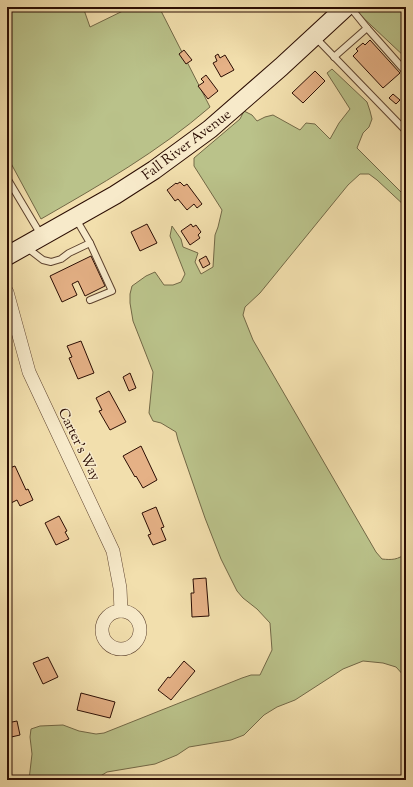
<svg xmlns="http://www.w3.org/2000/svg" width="413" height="787" viewBox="0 0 413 787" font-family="'Sorts Mill Goudy',serif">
  <rect width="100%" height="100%" fill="#f2dfad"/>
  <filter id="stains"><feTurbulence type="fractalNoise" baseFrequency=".005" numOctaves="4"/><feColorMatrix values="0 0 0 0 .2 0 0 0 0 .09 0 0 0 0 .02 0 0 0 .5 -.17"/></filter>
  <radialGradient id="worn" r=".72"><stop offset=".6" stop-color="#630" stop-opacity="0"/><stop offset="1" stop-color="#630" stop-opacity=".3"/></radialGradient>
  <g fill="#bac28a" stroke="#726846">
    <path d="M7,7H83L90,27L131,7H159L210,107C158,152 100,185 41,219L7,156Z"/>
    <polygon points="363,7 406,7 406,58 357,12"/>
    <path d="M332,69L367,102L370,111L372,119L369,127L363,133L357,148L406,197V207L377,180L369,174H360L348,185L260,293L245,307L243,315L253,340L376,552L382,559C392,560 398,560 406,553V678L396,667L383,663L363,661L343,669L295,700L277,707L264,715L244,735L231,740L189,747L177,755L155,764L107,772L94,780H29L32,754L30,737L31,729L40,726L63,725L79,731L96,734L104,733L242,678L251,675H260L272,650L270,623L257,609L243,598L237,591L221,559L205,518L178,440L176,432L161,423L153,421L149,413L153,372L133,321L130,303V294L132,286L146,276L155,272L164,285H173L181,282L185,274L170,236L172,226L181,239L183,247L198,253L195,262L201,274L213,267L215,235L218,227L222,210L194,166V158L240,119L244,111L252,115L257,121L265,117L273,115L300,130L306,123L315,124L330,139L339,123L350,109L327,73Z"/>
  </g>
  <g fill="#e5b186" stroke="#2b0d03">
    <polygon points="370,40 400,73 383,88 353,56 358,51 356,49 363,43 365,45"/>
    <polygon points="184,50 192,60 186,64 179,54"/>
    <polygon points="218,54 220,58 225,55 234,70 221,77 213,63 217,61 215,56"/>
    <polygon points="315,71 325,81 303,103 292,93"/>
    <polygon points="206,75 218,91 208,99 198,86 204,82 201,79"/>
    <polygon points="393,94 400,100 396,104 389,98"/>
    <polygon points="180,182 184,186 187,184 202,204 197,208 194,204 187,210 178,199 175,201 167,190 176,183 177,184"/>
    <polygon points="147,224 157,243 140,251 131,232"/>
    <polygon points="191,224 193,227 196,225 201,232 198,235 200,238 190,245 181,231"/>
    <polygon points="91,256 105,286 85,296 78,281 72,284 77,295 62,302 50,276"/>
    <polygon points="206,256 210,264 203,268 199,260"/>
    <polygon points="81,341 94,373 78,379 69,358 72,357 67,346"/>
    <polygon points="130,373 136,388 129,391 123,377"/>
    <polygon points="109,391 126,422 110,430 99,411 102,410 96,398"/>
    <polygon points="141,446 157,480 143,488 136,476 135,477 123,456"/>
    <polygon points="15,466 26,490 28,489 33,500 20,506 17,500 11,503 7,495 7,469"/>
    <polygon points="156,507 164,527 161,528 166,540 153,545 148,535 151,534 142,513"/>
    <polygon points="59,516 67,531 65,532 69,539 56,545 45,523"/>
    <polygon points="206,578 209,616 192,617 191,593 194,593 193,579"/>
    <polygon points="48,657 58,677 43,684 33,663"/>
    <polygon points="184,661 195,671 171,700 158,690 168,677 170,678"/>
    <polygon points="81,693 115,702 110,718 77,710"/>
    <polygon points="17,721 20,735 7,738 7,723"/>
  </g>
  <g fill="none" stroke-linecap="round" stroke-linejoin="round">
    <g stroke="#5d422e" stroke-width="8">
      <g id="lane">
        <polyline points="367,28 406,72"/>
        <polyline points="315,37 406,131"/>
        <polyline points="334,57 367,28 350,7"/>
        <polyline points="7,178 41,235"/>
        <polyline points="76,219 90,243 112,291 90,300"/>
        <polyline points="26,247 43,260 51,262 61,259 69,253 90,243"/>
      </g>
    </g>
    <g stroke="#5d422e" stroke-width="14">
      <g id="street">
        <polyline points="7,292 29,372 113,551 120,588 121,611"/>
        <circle cx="121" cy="630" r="19"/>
      </g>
    </g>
    <g stroke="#2b0d03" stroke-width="20">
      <polyline id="secondary" points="7,256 115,195 154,170 210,129 281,67 346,7"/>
    </g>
    <use href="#lane" stroke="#f7eaca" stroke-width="6"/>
    <use href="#street" stroke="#f7eaca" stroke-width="13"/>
    <use href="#secondary" stroke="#f7eaca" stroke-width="18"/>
  </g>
  <g text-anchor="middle" stroke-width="3" stroke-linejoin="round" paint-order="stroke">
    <g font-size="14" fill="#2b0d03" stroke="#f7eaca">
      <text transform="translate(186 144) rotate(-37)" y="5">Fall River Avenue</text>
      <text transform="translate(80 444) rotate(64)" y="5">Carter's Way</text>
    </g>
  </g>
  <rect width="413" height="787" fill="none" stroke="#f2dfad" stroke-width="24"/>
  <rect x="8" y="8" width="397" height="771" fill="none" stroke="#2b0d03" stroke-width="2"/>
  <rect x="12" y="12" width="389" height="763" fill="none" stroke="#2b0d03"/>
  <rect width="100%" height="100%" filter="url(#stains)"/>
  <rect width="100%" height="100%" fill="url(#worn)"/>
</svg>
